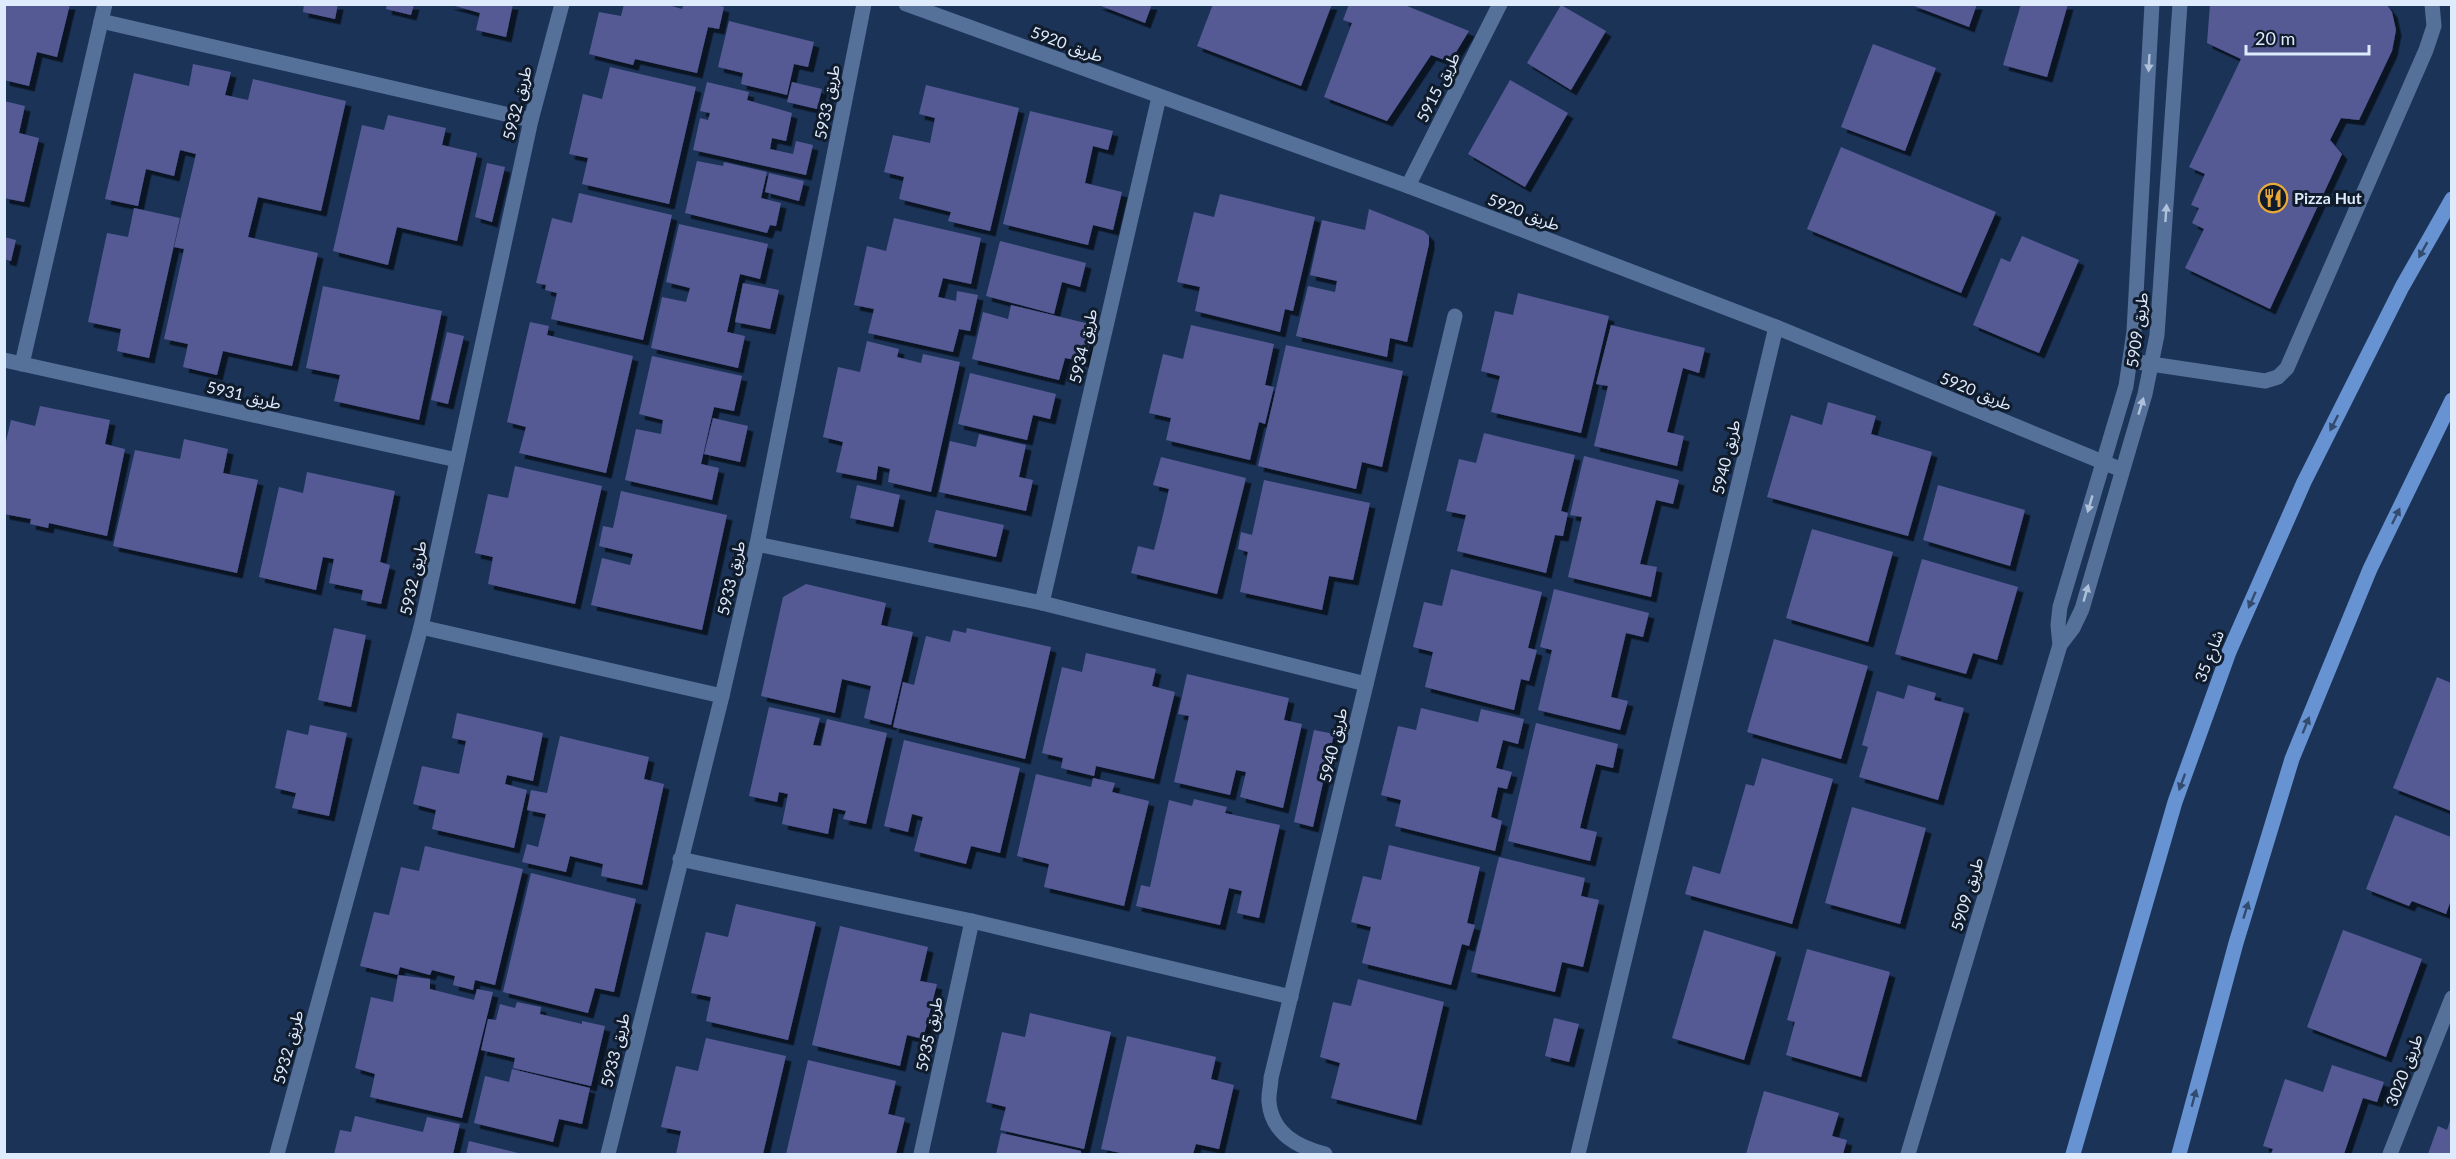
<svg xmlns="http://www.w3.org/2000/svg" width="2456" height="1159" viewBox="0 0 2456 1159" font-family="Lato,'Noto Sans Arabic',sans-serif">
  <defs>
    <filter id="shadow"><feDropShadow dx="5.5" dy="5.5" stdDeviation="0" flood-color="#0009"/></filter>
  </defs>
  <rect width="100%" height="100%" fill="#1b3357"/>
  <g fill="#545a95" filter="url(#shadow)">
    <polygon points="4,4 70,4 57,57 37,52 29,86 4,80"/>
    <polygon points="304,4 338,4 335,19 303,12"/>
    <polygon points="387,4 414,4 411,15 386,9"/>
    <polygon points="448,4 513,4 506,37 476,30 480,13"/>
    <polygon points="624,4 665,4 682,9 684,4 713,4 724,7 719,29 708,27 697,73 635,59 633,65 589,54 599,12 621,16"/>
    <polygon points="1096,4 1152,4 1145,23"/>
    <polygon points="1213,4 1332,4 1301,86 1197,46"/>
    <polygon points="1349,4 1402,4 1469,31 1450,62 1431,55 1387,121 1324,97 1352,23 1343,20"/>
    <polygon points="1909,4 1977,4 1969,27"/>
    <polygon points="2021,4 2068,4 2047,77 2003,65"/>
    <polygon points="2210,4 2386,4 2392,12 2396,30 2392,51 2359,120 2341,118 2330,140 2342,154 2270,309 2185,268 2204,229 2192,223 2199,208 2191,205 2205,174 2189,167 2241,59 2207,43"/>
    <polygon points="1561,5 1606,31 1571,90 1527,63"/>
    <polygon points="729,21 814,42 808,67 794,64 787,95 741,84 743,73 718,67"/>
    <polygon points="1873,44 1936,68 1905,151 1841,127"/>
    <polygon points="193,64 231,72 225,95 248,100 253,79 346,101 321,211 258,197 248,237 318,253 292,366 223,351 217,375 183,367 188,344 164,339 184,249 174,247 196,154 180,150 174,176 146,169 138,206 105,199 134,73 189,86"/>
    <polygon points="610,67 696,87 669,204 582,184 588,158 569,154 583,94 602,99"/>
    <polygon points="1510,80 1568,113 1525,187 1468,154"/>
    <polygon points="707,82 749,92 747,100 792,113 786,141 772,138 770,149 793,154 796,141 813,145 806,175 693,150 700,118 708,120 710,113 700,111"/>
    <polygon points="792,82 822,89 817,109 787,102"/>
    <polygon points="926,85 1019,108 990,231 948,221 951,212 899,199 904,177 884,172 893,135 930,143 935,118 919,114"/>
    <polygon points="4,101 25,106 19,133 39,138 24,202 4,198"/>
    <polygon points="1030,111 1113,131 1108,150 1093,146 1085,183 1122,192 1113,230 1093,225 1088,245 1003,224"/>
    <polygon points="388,115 446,128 442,145 477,153 457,241 397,227 388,265 333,251 362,125 384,130"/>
    <polygon points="1841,147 1996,212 1961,293 1807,229"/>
    <polygon points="697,161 723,166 724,162 767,172 761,198 781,203 776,226 770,225 767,233 685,213"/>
    <polygon points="487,163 505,167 492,222 475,217"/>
    <polygon points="769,173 804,181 799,201 765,192"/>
    <polygon points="579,193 672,215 643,340 551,319 557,293 545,290 546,285 536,283 552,218 572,223"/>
    <polygon points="1220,194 1315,217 1293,311 1285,309 1280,332 1195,311 1200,287 1177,282 1194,212 1214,217"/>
    <polygon points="134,208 180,218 149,358 117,351 121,329 88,322 107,233 128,237"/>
    <polygon points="1369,209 1424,231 1429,236 1429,244 1407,342 1390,338 1387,357 1296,336 1308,286 1335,292 1337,281 1310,275 1322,220 1365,230"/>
    <polygon points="894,218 981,238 971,284 943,278 938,297 956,301 957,291 978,295 970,331 959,329 953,352 868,333 874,309 854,305 867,246 886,251"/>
    <polygon points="679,224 768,244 760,279 740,274 727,332 745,336 738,368 651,348 662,297 686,302 690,288 666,282"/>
    <polygon points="2022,236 2079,260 2039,353 1973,325 2001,258 2010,262"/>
    <polygon points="4,237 16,240 11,261 4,259"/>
    <polygon points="1000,241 1086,263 1080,287 1062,282 1054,314 986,296"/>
    <polygon points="743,283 779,290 770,329 735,322"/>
    <polygon points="323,286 442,311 419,420 334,401 340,375 306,368"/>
    <polygon points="1518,293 1609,316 1581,433 1491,412 1500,376 1481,371 1495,311 1513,315"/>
    <polygon points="1011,305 1094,325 1085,362 1065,358 1059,380 972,359 983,312 1008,319"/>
    <polygon points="530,322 549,326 547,335 633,356 606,473 519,453 526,427 507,422"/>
    <polygon points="1191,325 1274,344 1265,385 1274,387 1265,424 1259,422 1250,460 1166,440 1171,418 1149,413 1163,354 1183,359"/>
    <polygon points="1611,325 1705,348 1699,373 1683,368 1667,432 1684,436 1677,466 1594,446 1608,386 1596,384"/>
    <polygon points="447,332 464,336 448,404 431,400"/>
    <polygon points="867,341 899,349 897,357 921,363 923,354 960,362 931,492 888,482 890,469 878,466 876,480 836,472 843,442 823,437 838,367 860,372"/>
    <polygon points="1286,345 1403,371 1382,467 1362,462 1356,489 1258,466"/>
    <polygon points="652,356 742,376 734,411 714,407 701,464 719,468 712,500 625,480 636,429 661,434 663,420 639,414"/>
    <polygon points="970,373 1056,394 1050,419 1033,415 1027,440 958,424"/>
    <polygon points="1828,402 1876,416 1871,434 1932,452 1908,536 1767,497 1791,415 1822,425"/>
    <polygon points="40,406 110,420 105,444 125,449 107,536 49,523 48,528 30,524 31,519 4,514 4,450 11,420 35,426"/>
    <polygon points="713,418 748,426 740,462 704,454"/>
    <polygon points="1484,433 1575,455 1561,511 1568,513 1563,536 1555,535 1546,573 1457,551 1466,515 1446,511 1459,459 1476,463"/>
    <polygon points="979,434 1026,445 1019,477 1033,480 1026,511 939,492 950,441 976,447"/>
    <polygon points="184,439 228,449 223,473 258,480 237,573 113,546 135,450 180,459"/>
    <polygon points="1584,456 1679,480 1673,504 1656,500 1640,564 1657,567 1651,597 1568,577 1582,517 1570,515"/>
    <polygon points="1161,457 1246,478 1217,594 1131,573 1138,546 1154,550 1163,515 1169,489 1153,485"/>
    <polygon points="515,466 602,486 575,604 488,584 493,557 475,553 488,494 508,498"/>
    <polygon points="307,472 395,491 380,562 390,565 381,604 361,600 363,590 329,583 334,559 323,557 316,590 259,577 279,487 303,493"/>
    <polygon points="1264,480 1370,503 1353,580 1329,576 1322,610 1240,592 1248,552 1238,549 1241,532 1252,535"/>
    <polygon points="857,485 900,495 893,527 850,518"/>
    <polygon points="1938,485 2025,510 2010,566 1923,540"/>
    <polygon points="621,491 727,515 702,630 591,605 602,558 630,565 633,554 599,546 603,526 613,528"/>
    <polygon points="936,510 1004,525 996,557 928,542"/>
    <polygon points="1812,529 1893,552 1868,642 1786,618"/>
    <polygon points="1922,559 2018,587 1997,660 1973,653 1966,674 1895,654"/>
    <polygon points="1451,569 1542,592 1528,648 1537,650 1529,681 1521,679 1514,710 1425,687 1433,652 1413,647 1424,602 1442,606"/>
    <polygon points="806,584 886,603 881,625 913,632 891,725 864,718 871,686 842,679 835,713 761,696 783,597"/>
    <polygon points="1554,589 1649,613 1643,637 1626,633 1611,697 1628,701 1620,730 1538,710 1552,650 1540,647"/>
    <polygon points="334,628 366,635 351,707 318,700"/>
    <polygon points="967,628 1051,647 1025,759 893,727 903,682 914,685 926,636 950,642 953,630 966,633"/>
    <polygon points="1774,639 1868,666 1841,759 1747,732"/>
    <polygon points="1086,653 1156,669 1152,686 1175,692 1154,779 1096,766 1094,776 1061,768 1063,758 1042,753 1062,667 1082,672"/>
    <polygon points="1187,674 1289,698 1284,720 1302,724 1283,808 1240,797 1246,772 1236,770 1230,795 1174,782 1189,716 1178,714"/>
    <polygon points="2437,677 2451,683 2451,811 2393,788"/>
    <polygon points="1908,685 1936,693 1934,700 1964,708 1938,800 1859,777 1868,747 1862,745 1877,691 1904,699"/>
    <polygon points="769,707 820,718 813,745 821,746 827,719 887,733 866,824 843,819 846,811 833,808 828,834 782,824 788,794 779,792 777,802 749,796"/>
    <polygon points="1421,708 1478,722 1481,709 1524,719 1518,744 1503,740 1496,768 1512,772 1507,789 1498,787 1491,817 1502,821 1495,851 1395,826 1401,800 1381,795 1398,726 1416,730"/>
    <polygon points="457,713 543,733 533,781 507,775 505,784 527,790 514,848 432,829 436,810 413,804 422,766 459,774 466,741 452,738"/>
    <polygon points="1536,723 1618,744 1613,768 1596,764 1587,799 1580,828 1597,832 1590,861 1508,841"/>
    <polygon points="310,725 347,733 329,816 292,808 296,793 275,788 287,730 308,735"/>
    <polygon points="1314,730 1334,734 1313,827 1294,822"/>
    <polygon points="560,736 649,757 644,779 664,784 642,885 601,876 603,864 570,856 566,872 522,862 527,844 538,847 546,814 527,810 531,790 547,793"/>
    <polygon points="904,740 1020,768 1000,853 971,846 966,864 914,851 923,817 912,814 908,832 884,826"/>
    <polygon points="1762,758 1833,779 1792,924 1685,894 1693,866 1720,874 1746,784 1754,786"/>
    <polygon points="1036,774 1091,787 1093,778 1115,783 1112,792 1149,801 1124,906 1044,887 1049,864 1017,856"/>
    <polygon points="1194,799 1227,807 1225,813 1280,825 1259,918 1237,913 1242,891 1229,888 1220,925 1136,906 1141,885 1150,887 1169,800 1192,806"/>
    <polygon points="1852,807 1926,828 1900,924 1825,903"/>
    <polygon points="2395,815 2451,837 2451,900 2446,914 2412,901 2409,906 2366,889"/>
    <polygon points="1389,845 1480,867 1467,923 1475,925 1469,946 1462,944 1451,985 1362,963 1371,927 1351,922 1363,876 1381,880"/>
    <polygon points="425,846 523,869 495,985 475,980 473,990 453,985 455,976 432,970 430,975 400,967 398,975 430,979 430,989 474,1000 477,989 493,992 462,1118 370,1097 375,1074 355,1068 371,997 393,1002 398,975 360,966 374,912 389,915 401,867 419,871"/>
    <polygon points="1499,857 1585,878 1581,896 1599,900 1583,967 1562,962 1555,992 1471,972"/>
    <polygon points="531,873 636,899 614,992 595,988 588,1013 503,992"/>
    <polygon points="736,904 816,922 788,1040 706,1021 711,997 691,993 706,932 728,937"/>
    <polygon points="840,926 928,947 920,981 937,984 923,1039 907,1035 900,1066 812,1045"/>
    <polygon points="1704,930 1776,952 1744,1060 1672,1038"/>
    <polygon points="2343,930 2422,959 2386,1057 2307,1027"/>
    <polygon points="1807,949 1890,972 1861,1077 1786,1055 1795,1022 1787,1020"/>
    <polygon points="1358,979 1444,1002 1416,1120 1331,1098 1340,1063 1320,1057 1333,1002 1351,1006"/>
    <polygon points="517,1002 541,1007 540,1014 582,1024 582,1021 605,1026 591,1086 513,1068 515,1058 481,1050 488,1019 496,1020 500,1004 515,1008"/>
    <polygon points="1030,1013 1111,1032 1084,1149 1000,1130 1006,1107 986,1102 1002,1032 1025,1037"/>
    <polygon points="1554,1018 1579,1024 1569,1062 1545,1056"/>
    <polygon points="1127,1036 1216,1057 1211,1079 1234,1085 1219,1149 1196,1144 1193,1154 1126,1154 1101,1149"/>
    <polygon points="706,1038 786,1056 763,1154 676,1154 681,1131 661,1127 676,1066 698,1071"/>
    <polygon points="808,1060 896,1081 888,1114 905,1118 896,1154 786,1154"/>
    <polygon points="2332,1065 2384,1082 2377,1102 2363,1098 2344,1154 2271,1154 2273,1149 2263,1146 2285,1079 2323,1092"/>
    <polygon points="512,1069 590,1088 582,1124 559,1119 553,1142 474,1123 485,1076 509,1082"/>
    <polygon points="1764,1091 1839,1113 1832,1136 1847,1140 1843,1154 1746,1154"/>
    <polygon points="355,1116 423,1132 427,1117 460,1124 453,1154 334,1154 340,1130 351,1132"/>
    <polygon points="2451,1118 2451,1154 2428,1154 2438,1126 2447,1130"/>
    <polygon points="1001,1133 1081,1151 1081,1154 996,1154"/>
    <polygon points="469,1141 522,1154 466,1154"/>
  </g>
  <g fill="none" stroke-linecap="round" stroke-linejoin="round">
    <polyline stroke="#567199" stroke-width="15" points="2131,361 2265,381 2278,377 2287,368 2426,50 2434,26 2432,4"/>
    <g stroke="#567199" stroke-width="15">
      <polyline points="906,4 1408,186 1776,327 2122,470"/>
      <polyline points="101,21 531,120"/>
      <polyline points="1408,186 1500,4"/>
      <polyline points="4,360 457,460"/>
      <polyline points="22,364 105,4"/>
      <polyline points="757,544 1042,603 1366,684"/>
      <polyline points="1042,603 1159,97"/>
      <polyline points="421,627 722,696"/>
      <polyline points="2060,645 2058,625 2060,607 2126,386 2134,331 2152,4"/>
      <polyline points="680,859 972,921 1291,997"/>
      <polyline points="277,1154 421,627 531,120 562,4"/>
      <polyline points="608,1154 722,696 757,544 864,4"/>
      <polyline points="921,1154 972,921"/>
      <path d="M1325,1154C1298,1147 1272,1134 1269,1102C1268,1095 1271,1086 1271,1078L1455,316"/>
      <polyline points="1578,1154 1776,327"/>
      <polyline points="1908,1154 2060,645 2073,628 2082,609 2145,394 2157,335 2180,4"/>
      <polyline points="2390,1154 2452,998"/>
    </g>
    <g stroke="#6893d2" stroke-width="15">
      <polyline points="2073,1154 2175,802 2229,652 2304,482 2402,287 2452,199"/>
      <polyline points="2179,1154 2236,943 2292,759 2370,569 2452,400"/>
    </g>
  </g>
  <defs><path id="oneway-solid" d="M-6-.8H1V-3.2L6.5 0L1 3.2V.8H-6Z" transform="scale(1.5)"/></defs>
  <g fill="#aec0da">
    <use href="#oneway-solid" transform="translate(2149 63) rotate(93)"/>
    <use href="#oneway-solid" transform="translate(2166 213) rotate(-86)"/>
    <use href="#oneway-solid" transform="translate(2141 406) rotate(-73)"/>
    <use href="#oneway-solid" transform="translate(2090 504) rotate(106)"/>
    <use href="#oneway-solid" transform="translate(2086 593) rotate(-74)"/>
  </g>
  <g fill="#334b6e">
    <use href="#oneway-solid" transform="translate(2423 250) rotate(119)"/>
    <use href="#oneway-solid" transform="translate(2334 423) rotate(117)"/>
    <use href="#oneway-solid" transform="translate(2396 516) rotate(-64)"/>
    <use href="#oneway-solid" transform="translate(2252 600) rotate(114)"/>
    <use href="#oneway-solid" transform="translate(2306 725) rotate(-68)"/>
    <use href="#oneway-solid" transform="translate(2182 782) rotate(110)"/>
    <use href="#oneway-solid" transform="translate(2246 910) rotate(-73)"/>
    <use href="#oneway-solid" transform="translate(2194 1098) rotate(-75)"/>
  </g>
  <defs>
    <g id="restaurant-ring" transform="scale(1.5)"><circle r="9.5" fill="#101b2b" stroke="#e9aa38" stroke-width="1.5"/><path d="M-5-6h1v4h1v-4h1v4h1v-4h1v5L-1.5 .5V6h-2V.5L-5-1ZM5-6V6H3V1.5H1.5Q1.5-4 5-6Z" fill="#e9aa38"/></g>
  </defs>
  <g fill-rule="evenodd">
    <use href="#restaurant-ring" x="2273" y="198"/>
  </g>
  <g text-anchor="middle" stroke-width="6" stroke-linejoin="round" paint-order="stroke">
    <g font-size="16" fill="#deebfd" stroke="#101b2b">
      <text transform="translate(1067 44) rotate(20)" y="6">طريق 5920</text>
      <text transform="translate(1438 87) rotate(-63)" y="6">طريق 5915</text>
      <text transform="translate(827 102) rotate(-79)" y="6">طريق 5933</text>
      <text transform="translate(517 103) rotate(-76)" y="6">طريق 5932</text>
      <text transform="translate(1524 212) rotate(21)" y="6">طريق 5920</text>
      <text transform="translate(2137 330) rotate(-82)" y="6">طريق 5909</text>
      <text transform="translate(1083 346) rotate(-77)" y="6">طريق 5934</text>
      <text transform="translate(1976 391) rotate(22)" y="6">طريق 5920</text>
      <text transform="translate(244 395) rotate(13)" y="6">طريق 5931</text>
      <text transform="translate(1726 457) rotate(-77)" y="6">طريق 5940</text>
      <text transform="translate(413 578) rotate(-78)" y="6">طريق 5932</text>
      <text transform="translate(731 578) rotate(-77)" y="6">طريق 5933</text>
      <text transform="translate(2209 656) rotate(-69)" y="6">شارع 35</text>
      <text transform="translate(1333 745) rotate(-77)" y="6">طريق 5940</text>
      <text transform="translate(1967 894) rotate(-73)" y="6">طريق 5909</text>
      <text transform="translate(929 1034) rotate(-78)" y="6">طريق 5935</text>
      <text transform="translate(288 1047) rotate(-75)" y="6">طريق 5932</text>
      <text transform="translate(615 1050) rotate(-76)" y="6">طريق 5933</text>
      <text transform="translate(2404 1070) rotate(-69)" y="6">طريق 3020</text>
    </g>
    <g font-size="16" font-weight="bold" fill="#deebfd" stroke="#101b2b" text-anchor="start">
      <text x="2294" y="204">Pizza Hut</text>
    </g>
  </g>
  <rect width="2456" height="1159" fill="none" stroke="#deebfd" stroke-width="12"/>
  <path d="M2246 45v9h123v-9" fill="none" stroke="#deebfd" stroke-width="3"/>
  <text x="2255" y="45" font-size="18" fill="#deebfd" stroke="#101b2b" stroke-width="4.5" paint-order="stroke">20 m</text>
</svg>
